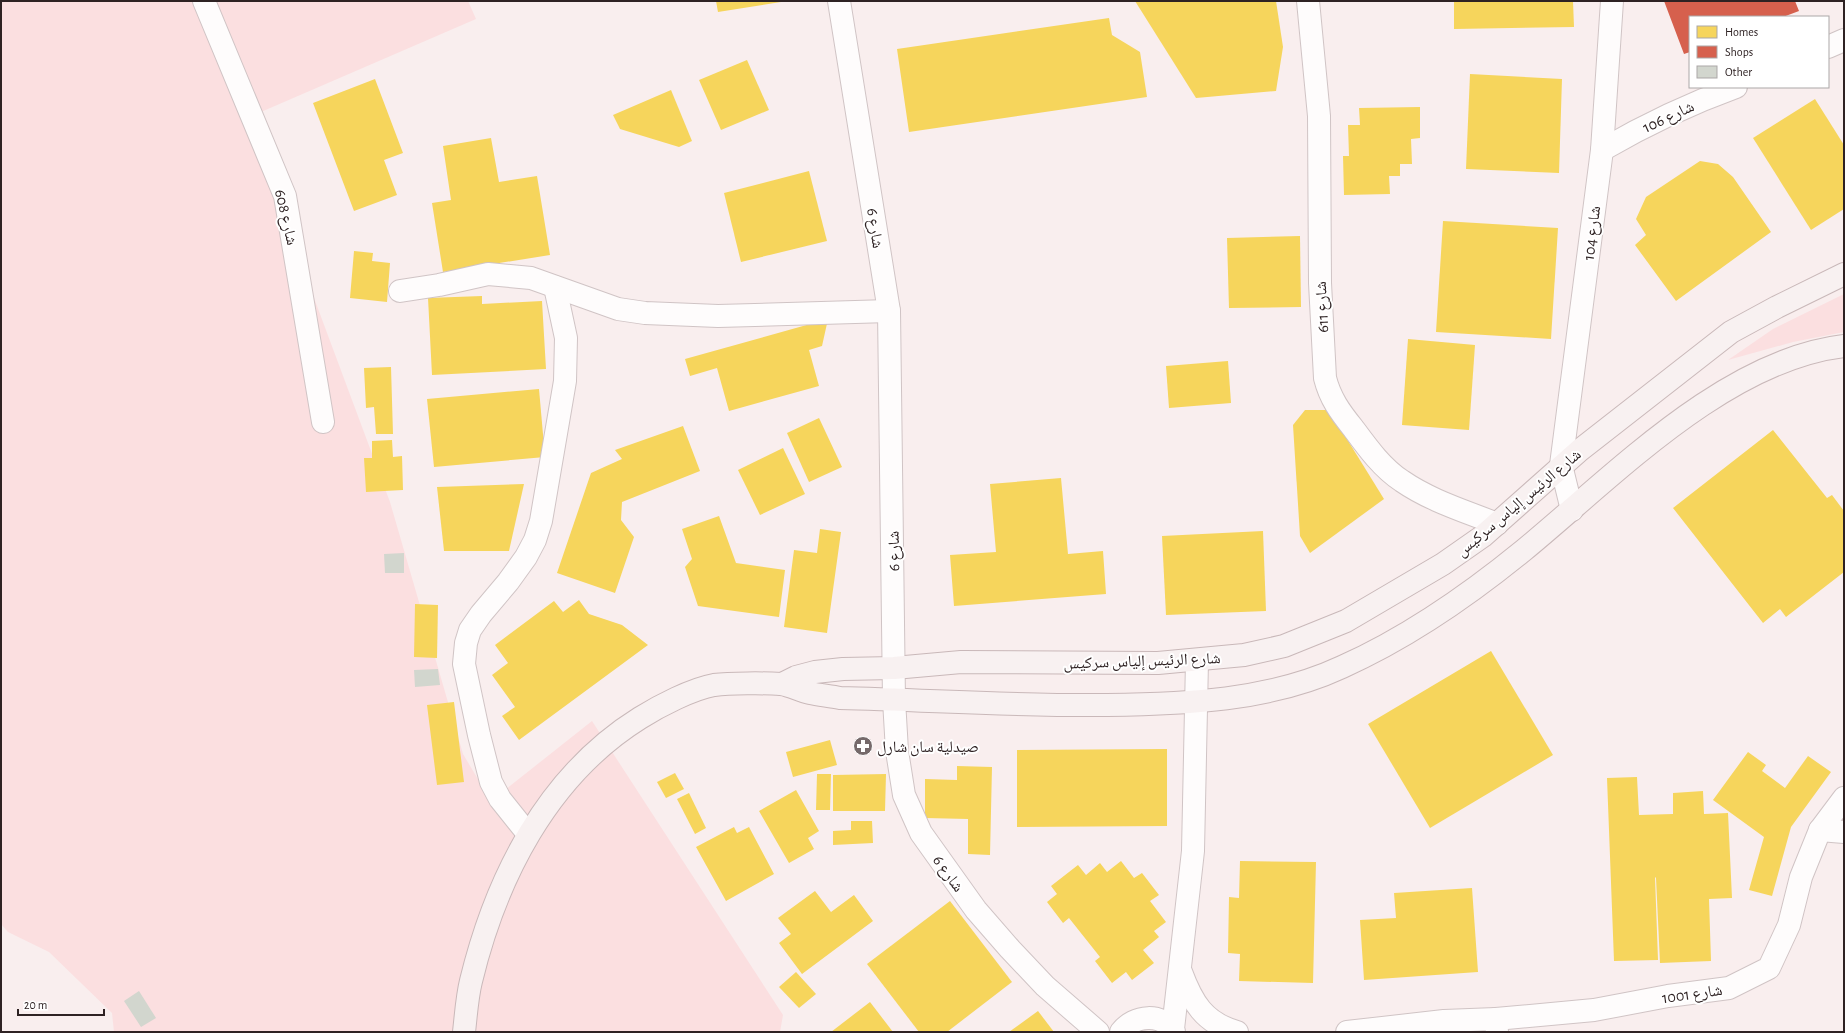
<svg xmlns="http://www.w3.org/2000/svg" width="1845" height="1033" viewBox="0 0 1845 1033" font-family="'Alegreya Sans','Noto Naskh Arabic',sans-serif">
  <rect width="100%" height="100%" fill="#f9eeee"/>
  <g fill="#fbdfe0">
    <polygon points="1,1 468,1 476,19 247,118 390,502 463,754 491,801 592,721 783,1015 780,1032 114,1032 112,1013 49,952 8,932 1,924"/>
    <polygon points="1844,294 1844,332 1793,342 1728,360 1773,329"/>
  </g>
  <g fill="#f6d55c">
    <polygon points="716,1 781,1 781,2 718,12"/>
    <polygon points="1135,1 1276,1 1283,47 1276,91 1196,98"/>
    <polygon points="1454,1 1573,1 1574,27 1454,29"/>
    <polygon points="1109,18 1112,35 1140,52 1147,97 909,132 897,49"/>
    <polygon points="747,60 769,110 721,130 699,80"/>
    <polygon points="1470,74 1562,79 1559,173 1466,169"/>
    <polygon points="375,79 403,153 384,160 397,195 354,211 313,103"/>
    <polygon points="671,90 692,141 679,147 620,129 613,115"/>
    <polygon points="1815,99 1844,145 1844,209 1811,230 1753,138"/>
    <polygon points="1420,107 1420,138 1411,139 1412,164 1400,164 1400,176 1389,176 1390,194 1344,195 1343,156 1349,156 1348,125 1360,125 1359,108"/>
    <polygon points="491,138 499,182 537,176 550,255 443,272 432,203 451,200 443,146"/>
    <polygon points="1700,161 1718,164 1733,177 1771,232 1676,301 1635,245 1646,235 1636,219 1646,197"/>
    <polygon points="809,171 827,241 741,262 724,193"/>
    <polygon points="1443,221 1558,228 1551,339 1436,332"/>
    <polygon points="1300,236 1301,307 1229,308 1227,238"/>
    <polygon points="354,251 373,253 372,261 390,263 387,302 350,298"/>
    <polygon points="482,296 482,304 542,301 546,369 432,375 428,298"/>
    <polygon points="828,319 822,346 809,350 819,386 729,411 717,368 690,376 685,359"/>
    <polygon points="1408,339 1475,345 1469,430 1402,425"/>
    <polygon points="1228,361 1231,403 1169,408 1166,366"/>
    <polygon points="391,367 393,434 376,434 374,407 366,408 364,368"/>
    <polygon points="539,389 545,457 434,467 427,399"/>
    <polygon points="1305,410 1329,410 1384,499 1310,553 1300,536 1293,425"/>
    <polygon points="819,418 842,467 809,482 787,433"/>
    <polygon points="683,426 700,471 622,502 621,520 634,537 615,593 557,573 591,473 622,459 615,450"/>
    <polygon points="1773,430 1827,498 1832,495 1844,511 1844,572 1786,617 1780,609 1763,623 1673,508"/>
    <polygon points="392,440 393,457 402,456 403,490 366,492 364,458 372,458 372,441"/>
    <polygon points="783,448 805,494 760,515 738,470"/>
    <polygon points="1061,478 1068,554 1103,551 1106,594 954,606 950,555 996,552 990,484"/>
    <polygon points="524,484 509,551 444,551 437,487"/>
    <polygon points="719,516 736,563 785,570 779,617 698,606 685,567 692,559 682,529"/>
    <polygon points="820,529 841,532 827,633 784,627 794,550 817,553"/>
    <polygon points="1263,531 1266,611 1166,615 1162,536"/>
    <polygon points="579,600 589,614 622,625 648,645 519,740 502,716 515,707 492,675 508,663 495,645 554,601 563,612"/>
    <polygon points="415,604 438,605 437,658 414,657"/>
    <polygon points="1491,651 1553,755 1430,828 1368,724"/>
    <polygon points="454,702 464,782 437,785 427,705"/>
    <polygon points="830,740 837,765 793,777 786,752"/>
    <polygon points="1167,749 1167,826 1017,827 1017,750"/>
    <polygon points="1748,752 1766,765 1762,771 1785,788 1808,756 1831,772 1791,827 1772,896 1749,890 1764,837 1713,800"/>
    <polygon points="957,766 992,767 990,855 968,854 968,819 925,818 925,779 957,780"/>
    <polygon points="675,773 684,789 666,798 657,782"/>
    <polygon points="817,774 831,774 830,810 816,810"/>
    <polygon points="886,774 885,811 833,811 833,775"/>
    <polygon points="1637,777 1639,815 1673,814 1673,793 1703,791 1704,814 1728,813 1732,898 1709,899 1711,961 1660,963 1656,878 1655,877 1658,960 1614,961 1607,778"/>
    <polygon points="796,790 819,831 808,838 814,849 789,863 759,811"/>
    <polygon points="689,793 706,828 695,834 677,799"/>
    <polygon points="851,821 872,821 873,843 833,845 833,831 851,830"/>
    <polygon points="734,827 737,833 749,827 774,874 726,901 696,847"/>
    <polygon points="1121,861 1134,878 1142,873 1159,895 1150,901 1166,922 1154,931 1159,937 1143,950 1154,963 1132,980 1126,972 1112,983 1095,961 1100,957 1069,918 1063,923 1047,902 1057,894 1051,886 1078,865 1086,875 1100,863 1107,872"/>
    <polygon points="1240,861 1316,862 1313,983 1239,981 1240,954 1228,953 1229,897 1239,898"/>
    <polygon points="1472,888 1478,972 1364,980 1360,920 1396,918 1394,893"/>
    <polygon points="815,891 831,912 854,895 873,921 802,974 779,943 791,934 778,918"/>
    <polygon points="950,901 1012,982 947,1032 919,1032 867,964"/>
    <polygon points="796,972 816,994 799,1008 779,987"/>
    <polygon points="870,1002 893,1032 831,1032"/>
    <polygon points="1038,1011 1054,1032 1009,1032"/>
  </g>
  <polygon fill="#d6604d" points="1664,1 1795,1 1799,11 1783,17 1690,17 1690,52 1684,54"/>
  <g fill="#d2d6ce">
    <polygon points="404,553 404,573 385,573 384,554"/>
    <polygon points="438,669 440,685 415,687 414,670"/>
    <polygon points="139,991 156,1018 141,1027 124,1001"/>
  </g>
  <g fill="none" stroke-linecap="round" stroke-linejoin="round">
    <g stroke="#d0c4c5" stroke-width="24">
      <g id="minor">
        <polyline points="204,1 285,196 323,422"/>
        <polyline points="839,1 889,311 894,700 897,751 904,795 921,833 976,910 1010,949 1045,986 1098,1032"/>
        <path d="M1308,1L1319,116L1320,283L1325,378C1330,398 1340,412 1353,428C1367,447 1382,468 1402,481C1431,501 1465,511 1497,524"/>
        <polyline points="1828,47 1844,40"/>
        <path d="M1602,150C1645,125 1689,104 1736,87"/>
        <polyline points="400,291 439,285 488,274 531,278 618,309 645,313 718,316 889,311"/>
        <polyline points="1572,510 1561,465 1602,150 1612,1"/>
        <polyline points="1820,830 1844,832"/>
        <polyline points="528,834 500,799 491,782 479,735 464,664 466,643 470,630 481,614 508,582 526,557 535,540 541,521 565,381 566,338 555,287"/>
        <path d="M1181,972C1192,1002 1204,1023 1237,1032"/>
        <polyline points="1496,1019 1594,1010 1668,996 1729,988 1769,968 1789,925 1801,877 1820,830 1844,798"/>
        <polyline points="1173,1029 1193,851 1197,661"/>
        <path d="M1121,1032C1134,1015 1162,1012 1174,1032"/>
        <polyline points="1347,1032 1444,1021 1496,1019 1497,1032"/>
      </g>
    </g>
    <g stroke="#c9b8b9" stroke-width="24">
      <g id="major">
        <polyline points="782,684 796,677 815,672 843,669 894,668 961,662 1158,663 1244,655 1284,646 1346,621 1443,564 1483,536 1580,450 1731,332 1777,307 1844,274"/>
        <path d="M464,1032C466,1015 467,997 471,981C496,878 547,776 640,718C659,706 692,689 714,685C730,683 765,683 781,684C790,685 800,691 810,693C819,695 830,696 840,698C929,700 1018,706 1107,705C1185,704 1269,701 1342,667C1407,638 1469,595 1524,550C1614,476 1725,360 1844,346"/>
      </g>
    </g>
    <use href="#minor" stroke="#fefcfc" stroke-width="22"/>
    <use href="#major" stroke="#f8f1f1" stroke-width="22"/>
  </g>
  <defs>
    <g id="pharmacy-disc" transform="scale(1)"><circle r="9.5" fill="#75696a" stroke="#fff"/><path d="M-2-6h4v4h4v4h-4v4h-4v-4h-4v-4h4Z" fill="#fff"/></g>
  </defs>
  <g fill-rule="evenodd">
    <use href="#pharmacy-disc" x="863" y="746"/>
  </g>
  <g text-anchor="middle" stroke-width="4" stroke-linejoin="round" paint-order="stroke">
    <g font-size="16" fill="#2e2223" stroke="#fff">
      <text transform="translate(1668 116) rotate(-25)" y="6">شارع 106</text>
      <text transform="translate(287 217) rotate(77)" y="6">شارع 608</text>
      <text transform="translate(876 228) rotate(81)" y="6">شارع 6</text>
      <text transform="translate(1591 233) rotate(-83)" y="6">شارع 104</text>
      <text transform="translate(1321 307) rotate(-93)" y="6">شارع 611</text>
      <text transform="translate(1518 502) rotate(-40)" y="6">شارع الرئيس إلياس سركيس</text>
      <text transform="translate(893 551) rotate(-91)" y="6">شارع 6</text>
      <text transform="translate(1142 660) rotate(-2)" y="6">شارع الرئيس إلياس سركيس</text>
      <text transform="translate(949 873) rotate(54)" y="6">شارع 6</text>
      <text transform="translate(1692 993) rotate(-8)" y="6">شارع 1001</text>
    </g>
    <g font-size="16" fill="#2e2223" stroke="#fff" text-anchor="start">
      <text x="877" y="752">صيدلية سان شارل</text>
    </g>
  </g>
  <rect width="1845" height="1033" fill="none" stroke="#2e2223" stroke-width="4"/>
  <rect x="1689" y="16" width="140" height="72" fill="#ffffff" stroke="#aba7a7"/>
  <rect x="1697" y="26" width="20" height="12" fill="#f6d55c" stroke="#aba7a7"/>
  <text x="1725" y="36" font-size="12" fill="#2e2223">Homes</text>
  <rect x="1697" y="46" width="20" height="12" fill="#d6604d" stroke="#aba7a7"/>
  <text x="1725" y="56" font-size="12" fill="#2e2223">Shops</text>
  <rect x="1697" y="66" width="20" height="12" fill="#d2d6ce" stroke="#aba7a7"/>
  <text x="1725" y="76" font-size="12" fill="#2e2223">Other</text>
  <path d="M18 1009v6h86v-6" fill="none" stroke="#2e2223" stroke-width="2"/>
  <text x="24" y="1009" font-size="12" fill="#2e2223" stroke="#ffffff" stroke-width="3" paint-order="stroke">20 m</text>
</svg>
